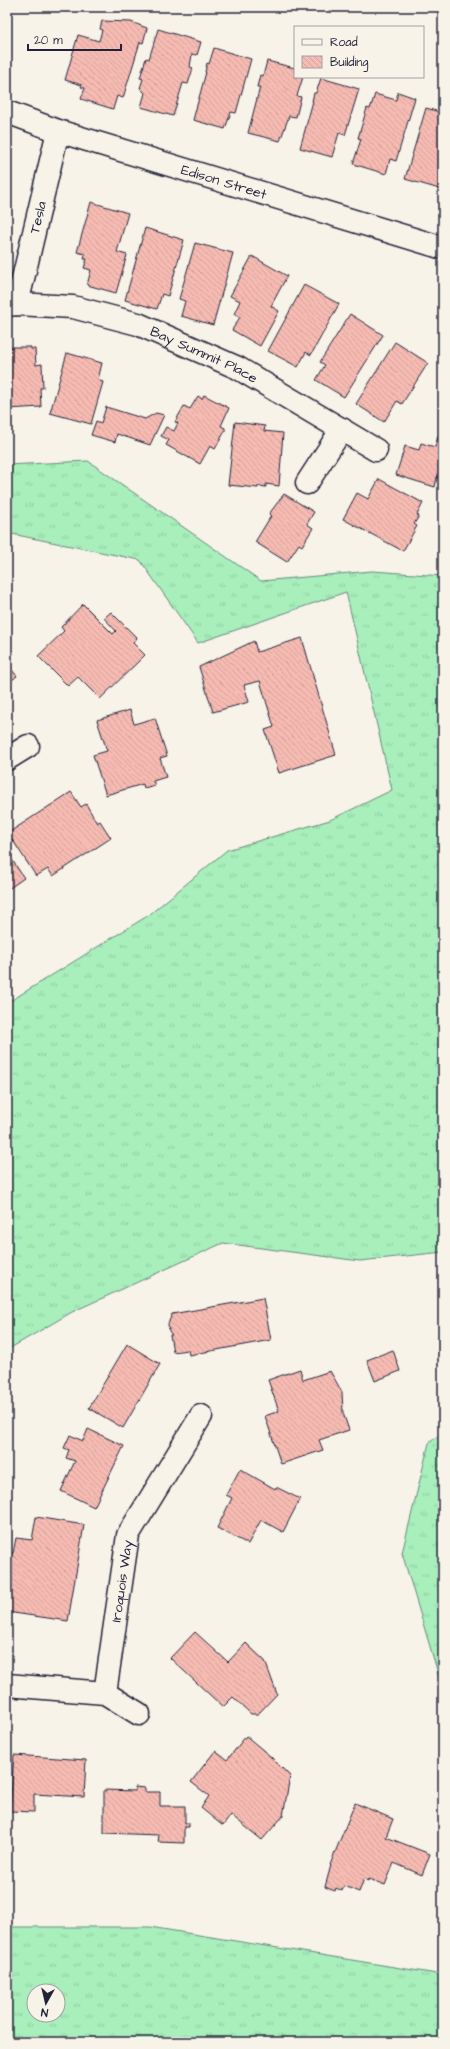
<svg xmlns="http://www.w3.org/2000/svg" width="450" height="2049" viewBox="0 0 450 2049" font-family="'Architects Daughter',sans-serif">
  <defs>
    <pattern id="grass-tufts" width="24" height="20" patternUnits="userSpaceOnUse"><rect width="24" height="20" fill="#a8efbc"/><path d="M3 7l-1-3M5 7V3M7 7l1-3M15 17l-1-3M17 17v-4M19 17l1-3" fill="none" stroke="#90cda2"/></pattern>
    <pattern id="building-back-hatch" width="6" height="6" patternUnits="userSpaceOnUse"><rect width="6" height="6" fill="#f6bbb2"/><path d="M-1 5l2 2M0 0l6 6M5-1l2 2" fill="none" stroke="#d3a09a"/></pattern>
  </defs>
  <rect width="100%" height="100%" fill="#f7f3e8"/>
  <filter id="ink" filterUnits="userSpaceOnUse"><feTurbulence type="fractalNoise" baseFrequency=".025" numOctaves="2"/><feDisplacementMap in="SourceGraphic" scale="8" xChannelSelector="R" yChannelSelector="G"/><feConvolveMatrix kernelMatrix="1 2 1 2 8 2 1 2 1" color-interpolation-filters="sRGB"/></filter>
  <g filter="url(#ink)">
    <g fill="url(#grass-tufts)" stroke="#65887c" fill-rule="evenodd">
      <polygon points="88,461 261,581 372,571 443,576 443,1252 360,1261 223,1243 72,1312 7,1350 7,1003 149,915 227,850 330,820 392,790 346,592 198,643 140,560 7,533 7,465"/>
      <polygon points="443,1432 443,1690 402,1553 429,1443"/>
      <path d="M7,1927H150L443,1975V2042H7ZM34,1991H58V2015H34Z"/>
    </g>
    <g fill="url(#building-back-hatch)" stroke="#22223b">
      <polygon points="102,21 131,22 147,28 143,43 140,42 123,98 117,96 113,109 81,99 85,88 81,87 82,85 65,80 78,35 99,41 102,30 100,29"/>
      <polygon points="158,29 201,42 197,55 192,54 190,67 193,68 188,84 183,83 173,116 141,107 145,93 140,88 143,79 140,78 146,58 149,59"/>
      <polygon points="214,48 251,59 236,113 231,112 225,129 193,120 206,72 205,72 207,63 209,64"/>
      <polygon points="267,61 295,68 295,77 303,77 297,96 301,97 296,117 289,116 280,141 248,133 260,87 257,87 260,75 263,76"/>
      <polygon points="321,78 359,89 345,135 339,133 332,157 300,148 313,101 312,101 314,93 316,93"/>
      <polygon points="398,92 415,98 396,161 390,159 386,174 353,164 361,139 358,138 367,108 370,109 375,94 396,100"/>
      <polygon points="426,108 443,113 443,190 405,179"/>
      <polygon points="91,202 128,213 117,252 127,255 116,293 87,285 91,270 84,268 87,259 84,259 85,254 77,252"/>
      <polygon points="145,228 184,240 168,296 162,294 157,309 125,300"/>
      <polygon points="195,243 233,253 213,325 181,316 185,301 179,299"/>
      <polygon points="252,256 287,276 271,306 279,311 260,346 232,330 240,317 234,314 240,301 230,296"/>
      <polygon points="304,285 339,304 311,355 306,352 298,367 268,351"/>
      <polygon points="350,314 383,335 344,397 316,380 325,365 320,362"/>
      <polygon points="395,342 428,363 402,404 397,401 384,422 356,404"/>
      <polygon points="7,347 31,347 31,349 35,349 36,365 42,364 43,388 40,388 41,407 7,409"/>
      <polygon points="67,353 102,363 98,380 103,382 91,424 50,413"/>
      <polygon points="204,395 229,408 221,426 225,428 225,431 215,449 210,446 200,464 166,445 169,440 161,436 166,427 174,431 178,423 175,422 184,406 190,409 198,396 202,399"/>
      <polygon points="106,407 145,419 156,413 164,415 150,445 117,434 115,442 91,435 96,421 101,423"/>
      <polygon points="235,422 265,426 264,431 283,433 279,486 266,484 266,487 258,486 258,488 228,485"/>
      <polygon points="438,436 443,438 443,478 437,477 435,487 396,475 405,446 419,450 421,443 435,447"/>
      <polygon points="379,479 423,503 417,515 419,516 414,524 417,526 403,551 343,519 357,493 368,499"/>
      <polygon points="284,494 314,512 307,524 313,528 302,546 299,544 287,562 255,542 271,516 269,514"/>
      <polygon points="83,604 113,634 116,631 104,618 111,612 137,638 133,643 145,655 100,699 78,677 68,686 38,656 64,631 61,627"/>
      <polygon points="302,638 336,755 279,773 265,730 274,727 260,681 244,685 249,702 213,712 199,667 254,641 257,652"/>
      <polygon points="7,664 17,676 7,684"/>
      <polygon points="130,710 134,724 155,718 167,756 160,758 166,777 153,781 155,785 144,788 143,784 106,795 93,755 107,751 97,720"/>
      <polygon points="71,792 81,807 86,804 97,823 100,821 111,838 53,876 48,869 36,876 8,833"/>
      <polygon points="7,852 24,878 7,890"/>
      <polygon points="263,1298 271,1340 189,1355 188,1350 173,1352 170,1335 172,1335 169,1331 168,1324 172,1314"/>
      <polygon points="127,1344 160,1364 123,1428 89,1408"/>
      <polygon points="393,1350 400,1371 375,1381 367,1360"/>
      <polygon points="300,1369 303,1380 330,1371 342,1392 343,1413 349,1430 319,1440 323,1450 281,1464 265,1416 279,1411 268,1380"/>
      <polygon points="88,1429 124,1446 94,1507 61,1491 75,1461 66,1458 69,1450 64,1448 70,1435 83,1441"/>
      <polygon points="240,1469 275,1489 276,1487 300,1499 283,1532 261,1520 248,1544 217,1528 232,1498 226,1495"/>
      <polygon points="36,1517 84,1525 68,1621 7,1612 7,1581 11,1553 13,1553 16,1538 32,1540"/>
      <polygon points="195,1632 228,1662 246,1643 265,1661 277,1694 258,1714 251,1714 233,1697 223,1707 170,1658"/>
      <polygon points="246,1736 270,1756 290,1776 283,1816 262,1840 231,1815 223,1826 201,1808 209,1796 191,1782 215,1751 227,1760"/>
      <polygon points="14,1755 86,1760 84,1797 34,1794 34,1812 10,1811"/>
      <polygon points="135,1787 145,1788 145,1792 160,1792 160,1806 185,1806 185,1823 189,1823 189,1827 184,1827 184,1843 158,1842 159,1835 104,1833 104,1790 135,1791"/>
      <polygon points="355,1803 393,1819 386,1837 430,1854 422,1875 394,1863 385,1885 369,1879 368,1881 364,1879 359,1892 344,1886 342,1891 336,1888 335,1891 325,1887 331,1865 330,1865"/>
    </g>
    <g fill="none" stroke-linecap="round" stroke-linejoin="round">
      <g stroke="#22223b" stroke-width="25">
        <g id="minor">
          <path id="s1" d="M17,304L58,131"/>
          <path id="s2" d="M7,305L17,304L73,307L138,324L238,368L376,450"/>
          <polyline points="307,483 342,429"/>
          <polyline points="7,759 28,746"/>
          <polyline points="7,1685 105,1693 139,1714"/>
          <path id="s3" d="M105,1693L128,1535L201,1416"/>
        </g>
      </g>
      <g stroke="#22223b" stroke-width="25">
        <g id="tertiary">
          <path id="s4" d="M7,112L58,131L443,248"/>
        </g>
      </g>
      <use href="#minor" stroke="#f7f3e8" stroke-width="22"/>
      <use href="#tertiary" stroke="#f7f3e8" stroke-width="22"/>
    </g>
  </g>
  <g text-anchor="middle" stroke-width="3.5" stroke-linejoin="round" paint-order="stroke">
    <g font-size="14" fill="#22223b" stroke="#f7f3e8">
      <text dy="5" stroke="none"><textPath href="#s4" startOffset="228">Edison Street</textPath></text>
      <text dy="5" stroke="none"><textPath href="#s1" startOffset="89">Tesla</textPath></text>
      <text dy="5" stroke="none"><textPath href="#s2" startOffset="206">Bay Summit Place</textPath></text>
      <text dy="5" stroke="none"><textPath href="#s3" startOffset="113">Iroquois Way</textPath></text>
    </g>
  </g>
  <rect width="450" height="2049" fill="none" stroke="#f7f3e8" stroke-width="24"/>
  <rect x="12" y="12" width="426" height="2025" fill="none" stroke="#22223b" stroke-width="1.5" filter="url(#ink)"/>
  <rect x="294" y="26" width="130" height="52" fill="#f7f3e8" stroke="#a29fa3"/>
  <rect x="302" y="39" width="20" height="6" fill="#f7f3e8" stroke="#a29fa3"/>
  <text x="330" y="46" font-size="12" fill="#22223b">Road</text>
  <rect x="302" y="56" width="20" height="12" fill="url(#building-back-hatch)" stroke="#a29fa3"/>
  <text x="330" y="66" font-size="12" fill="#22223b">Building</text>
  <g transform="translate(46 2003) rotate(188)"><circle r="19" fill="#f7f3e8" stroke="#a29fa3"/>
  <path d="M0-3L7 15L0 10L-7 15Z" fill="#22223b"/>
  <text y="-6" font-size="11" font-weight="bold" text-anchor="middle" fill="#22223b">N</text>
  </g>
  <path d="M28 44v6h93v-6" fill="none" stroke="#22223b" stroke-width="2"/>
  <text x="34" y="44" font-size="12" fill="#22223b" stroke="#f7f3e8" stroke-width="3" paint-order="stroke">20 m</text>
</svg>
